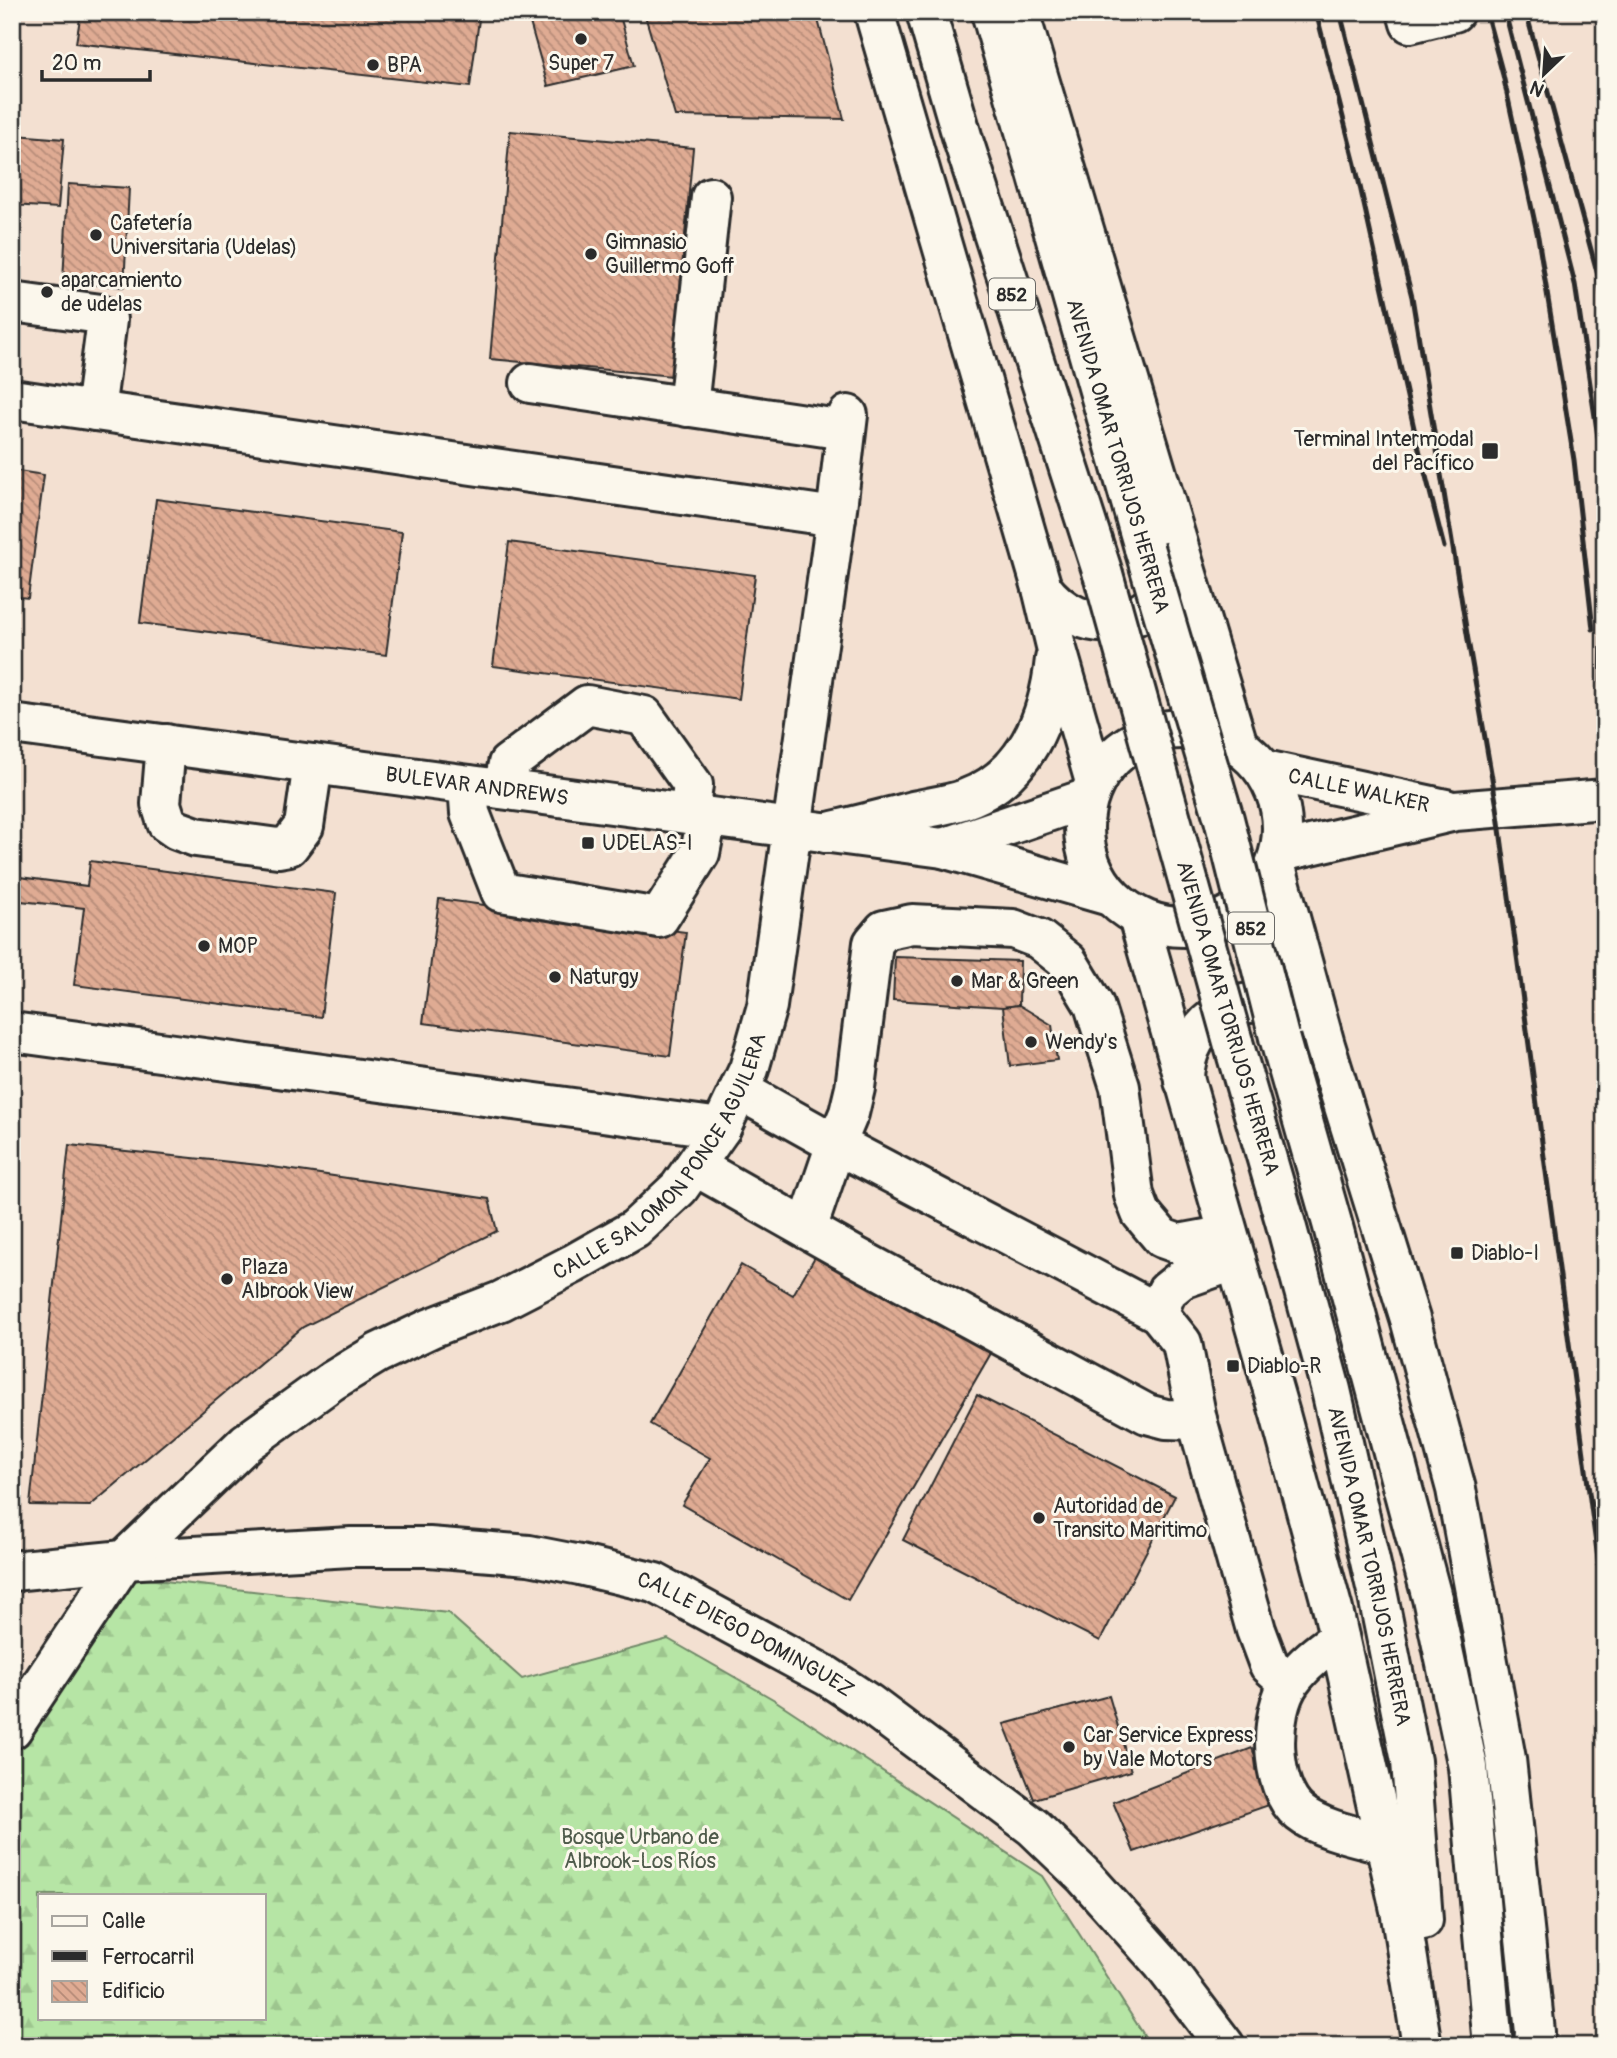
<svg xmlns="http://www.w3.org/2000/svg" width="1617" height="2058" viewBox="0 0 1617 2058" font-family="Pangolin,sans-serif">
  <defs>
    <pattern id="forest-firs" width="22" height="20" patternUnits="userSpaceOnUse" patternTransform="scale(1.75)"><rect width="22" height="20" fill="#b6e5a5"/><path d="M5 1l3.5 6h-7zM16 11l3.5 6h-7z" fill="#9dc58e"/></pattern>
    <pattern id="building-back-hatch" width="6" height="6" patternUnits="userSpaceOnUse" patternTransform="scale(1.75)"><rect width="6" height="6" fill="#dfab93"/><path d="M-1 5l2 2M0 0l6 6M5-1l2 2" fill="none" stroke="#b58b78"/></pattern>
  </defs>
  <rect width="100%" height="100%" fill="#f3e0d1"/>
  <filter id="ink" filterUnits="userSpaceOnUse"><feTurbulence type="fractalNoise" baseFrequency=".0143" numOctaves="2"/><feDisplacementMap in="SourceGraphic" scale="14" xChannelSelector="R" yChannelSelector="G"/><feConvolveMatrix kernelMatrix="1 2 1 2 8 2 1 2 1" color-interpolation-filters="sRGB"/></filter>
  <g filter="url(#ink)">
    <path fill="url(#forest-firs)" stroke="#708868" stroke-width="2" fill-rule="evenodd" d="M111,1575L448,1613L522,1679L668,1639L773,1699L1042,1876L1151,2046H960L957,2043L955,2046H12V1720ZM40,1895H264V2018H40Z"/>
    <g fill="url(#building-back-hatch)" stroke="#2b2b2b" stroke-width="2">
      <polygon points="81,12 480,12 470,87 76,43"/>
      <polygon points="527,12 619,12 634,66 548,86"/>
      <polygon points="644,12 816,12 844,119 675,116"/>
      <polygon points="510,131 693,148 672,376 490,359"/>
      <polygon points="16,135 64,139 58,208 12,205 12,173"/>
      <polygon points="68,184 129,188 124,287 63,282"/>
      <polygon points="12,470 44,475 28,598 12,596"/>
      <polygon points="156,499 402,532 386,655 140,623"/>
      <polygon points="509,542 755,575 739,699 493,666"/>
      <polygon points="90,861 336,893 321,1017 74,985 84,908 12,900 12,876 87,886"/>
      <polygon points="439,899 686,932 670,1056 423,1023"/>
      <polygon points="895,957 1020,961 1019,1005 1003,1007 893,1000"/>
      <polygon points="1019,1005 1052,1025 1057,1060 1010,1066 1003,1007"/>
      <polygon points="69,1145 259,1165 489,1199 497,1231 303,1327 90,1506 30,1505"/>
      <polygon points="820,1248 994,1348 848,1600 682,1505 710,1458 650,1424 741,1265 793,1295"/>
      <polygon points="977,1395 1175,1496 1100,1641 903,1540"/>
      <polygon points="1109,1696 1131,1771 1034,1799 1004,1724"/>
      <polygon points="1252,1748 1272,1804 1134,1852 1113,1802"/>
    </g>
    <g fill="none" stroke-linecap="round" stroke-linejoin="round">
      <g stroke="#2b2b2b" stroke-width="44">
        <g id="minor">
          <polyline points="1407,12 1410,23 1454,12"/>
          <polyline points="12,302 101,314 107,320 95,411"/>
          <polyline points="530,383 845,430"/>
          <polyline points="12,399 836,517"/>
          <polyline points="688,407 711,197"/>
          <path id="s1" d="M12,724L943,848L1110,896"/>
          <circle cx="1183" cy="828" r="99"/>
          <polyline points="166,744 161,804 167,823 177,830 196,837 278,848 289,846 304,826 313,764"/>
          <path id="s2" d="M1265,770L1446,809"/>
          <polyline points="468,785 470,813 501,892 659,918 700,853 707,817"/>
          <polyline points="503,789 508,764 587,705 644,716 693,785 689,814"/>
          <polyline points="943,848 1088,798"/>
          <polyline points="1281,852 1455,811 1605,799"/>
          <polyline points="12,1032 721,1128"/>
          <polyline points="739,1090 836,1144 1158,1313 1182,1343 1197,1420 1256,1630 1269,1665 1289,1683"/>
          <polyline points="695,1166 856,1257 1147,1414 1166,1419 1197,1420"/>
          <polyline points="807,1229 836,1144 849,1113 855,1088 873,943 884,930 912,924 1013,929 1039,939 1068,962 1094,1005 1120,1087 1134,1195 1141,1213 1162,1238 1179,1244 1228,1235"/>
          <polyline points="1158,1313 1167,1291 1182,1279 1236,1260"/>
          <path id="s3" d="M12,1571L124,1560L246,1553L351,1547H429L529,1555L580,1565L655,1583L827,1676L868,1703L1033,1827L1085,1877L1162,1963L1225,2046"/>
          <path d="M1339,1638C1321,1651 1304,1663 1291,1681C1268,1712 1269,1788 1300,1813C1321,1830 1360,1837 1386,1844"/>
          <path id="s4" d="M12,1729L124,1560L247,1442L332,1381L378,1353L431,1328L501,1301L573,1264L635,1229L679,1188L721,1128L739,1090L749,1069L767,1006L836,517L848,415"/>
        </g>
      </g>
      <g stroke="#2b2b2b" stroke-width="44">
        <g id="major">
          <polyline points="874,12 1042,588 1056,646 1095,782"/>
          <polyline points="926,12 964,143 1103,574"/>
          <polyline points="991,12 1144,548"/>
          <polyline points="1019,12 1238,745"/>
          <path d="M1042,588C1080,639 1151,633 1173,572"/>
          <path d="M825,833C854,826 884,819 913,811C930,807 949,805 965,799C1025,778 1049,717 1055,659"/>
          <polyline points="1276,867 1325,1045 1410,1319 1456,1489 1506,1759 1535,2032 1534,2046"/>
          <polyline points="1138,917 1280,1414 1333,1610 1400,1910 1422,2046"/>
          <polyline points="1279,1037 1332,1223 1432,1598 1468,1767 1493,2046"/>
          <path id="s5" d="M1233,1042L1285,1221L1331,1390L1378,1596L1411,1761L1423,1920"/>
          <path d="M1184,1081C1184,1020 1246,981 1299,1015"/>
        </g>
      </g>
      <use href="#minor" stroke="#fbf7ec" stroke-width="38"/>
      <use href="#major" stroke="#fbf7ec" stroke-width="38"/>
      <g stroke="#2b2b2b" stroke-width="5">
        <polyline points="1316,12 1355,164 1416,437 1444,547"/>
        <polyline points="1340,12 1412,297 1468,640 1497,807 1605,1611"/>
        <polyline points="1486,12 1503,75 1538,237 1574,460 1593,629"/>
        <polyline points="1505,12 1575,284 1604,477 1601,691 1605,859"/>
        <polyline points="1526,12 1599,279 1605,321"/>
      </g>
      <g stroke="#2b2b2b" stroke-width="44" stroke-linecap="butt">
        <g id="major-bridge">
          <polyline points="1144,548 1224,819 1279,1037"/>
          <polyline points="1103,574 1233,1042"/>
        </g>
      </g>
      <use href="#major-bridge" stroke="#fbf7ec" stroke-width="38"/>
    </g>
  </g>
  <g fill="#2b2b2b" stroke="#fbf7ec" stroke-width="2.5">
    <circle cx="581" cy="39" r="7"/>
    <circle cx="373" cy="65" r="7"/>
    <circle cx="96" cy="235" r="7"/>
    <circle cx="591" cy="254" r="7"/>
    <circle cx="47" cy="292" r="7"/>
    <rect x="1481" y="442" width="18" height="18" rx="3.5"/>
    <rect x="581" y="836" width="14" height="14" rx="3.5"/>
    <circle cx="204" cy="946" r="7"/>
    <circle cx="555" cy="977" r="7"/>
    <circle cx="957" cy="981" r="7"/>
    <circle cx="1031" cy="1042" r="7"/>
    <rect x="1450" y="1246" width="14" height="14" rx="3.5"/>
    <circle cx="227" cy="1279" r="7"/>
    <rect x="1226" y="1359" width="14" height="14" rx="3.5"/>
    <circle cx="1039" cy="1518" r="7"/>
    <circle cx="1069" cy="1747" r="7"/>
  </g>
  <g text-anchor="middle" stroke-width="6" stroke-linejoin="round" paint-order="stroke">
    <g fill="#fbf7ec" stroke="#696865" stroke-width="2">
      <rect x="989" y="278.5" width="46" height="31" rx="5"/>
      <rect x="1228" y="912.5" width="46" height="31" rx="5"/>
    </g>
    <g font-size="19" font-weight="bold" fill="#2b2b2b">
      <text x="1012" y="301">852</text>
      <text x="1251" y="935">852</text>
    </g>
    <g font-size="21" fill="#2b2b2b" stroke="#fbf7ec" text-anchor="start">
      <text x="581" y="70" text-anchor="middle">Super 7</text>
      <text x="387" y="72">BPA</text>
      <text x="110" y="230">Cafetería<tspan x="110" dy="24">Universitaria (Udelas)</tspan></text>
      <text x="605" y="249">Gimnasio<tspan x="605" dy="24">Guillermo Goff</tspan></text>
      <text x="61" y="287">aparcamiento<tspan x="61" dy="24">de udelas</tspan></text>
      <text x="1474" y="446" text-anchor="end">Terminal Intermodal<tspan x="1474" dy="24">del Pacífico</tspan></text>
      <text x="602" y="850">UDELAS-I</text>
      <text x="218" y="953">MOP</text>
      <text x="569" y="984">Naturgy</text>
      <text x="971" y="988">Mar &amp; Green</text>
      <text x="1045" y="1049">Wendy's</text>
      <text x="1471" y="1260">Diablo-I</text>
      <text x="241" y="1274">Plaza<tspan x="241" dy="24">Albrook View</tspan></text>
      <text x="1247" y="1373">Diablo-R</text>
      <text x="1053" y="1513">Autoridad de<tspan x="1053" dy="24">Transito Maritimo</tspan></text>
      <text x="1083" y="1742">Car Service Express<tspan x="1083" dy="24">by Vale Motors</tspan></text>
    </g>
    <g font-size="21" fill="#2b2b2b" stroke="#fbf7ec">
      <text transform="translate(1118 456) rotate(74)" y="7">AVENIDA OMAR TORRIJOS HERRERA</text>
      <text dy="7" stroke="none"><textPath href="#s1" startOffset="469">BULEVAR ANDREWS</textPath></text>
      <text dy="7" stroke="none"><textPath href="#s2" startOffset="96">CALLE WALKER</textPath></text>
      <text transform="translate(1228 1018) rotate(74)" y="7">AVENIDA OMAR TORRIJOS HERRERA</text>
      <text dy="7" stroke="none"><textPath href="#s4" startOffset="889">CALLE SALOMON PONCE AGUILERA</textPath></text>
      <text dy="7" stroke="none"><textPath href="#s5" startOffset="542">AVENIDA OMAR TORRIJOS HERRERA</textPath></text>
      <text dy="7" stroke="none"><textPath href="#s3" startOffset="751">CALLE DIEGO DOMINGUEZ</textPath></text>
    </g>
    <g font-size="21" fill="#4e5a4a" stroke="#fbf7ec">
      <text x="640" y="1844">Bosque Urbano de<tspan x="640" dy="24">Albrook-Los Ríos</tspan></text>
    </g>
  </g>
  <rect width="1617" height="2058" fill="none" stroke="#fbf7ec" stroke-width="42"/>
  <rect x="21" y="21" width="1575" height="2016" fill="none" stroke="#2b2b2b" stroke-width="2.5" filter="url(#ink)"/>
  <rect x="38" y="1894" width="228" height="126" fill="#fbf7ec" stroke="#a8a59f" stroke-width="2"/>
  <rect x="52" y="1916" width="35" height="10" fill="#fbf7ec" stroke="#a8a59f" stroke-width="2"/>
  <text x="102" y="1928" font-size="21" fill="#2b2b2b">Calle</text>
  <rect x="52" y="1951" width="35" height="10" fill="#2b2b2b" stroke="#a8a59f" stroke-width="2"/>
  <text x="102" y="1964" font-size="21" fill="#2b2b2b">Ferrocarril</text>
  <rect x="52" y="1981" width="35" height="21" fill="url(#building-back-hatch)" stroke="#a8a59f" stroke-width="2"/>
  <text x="102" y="1998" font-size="21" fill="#2b2b2b">Edificio</text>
  <g transform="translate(1544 74) rotate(205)" stroke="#fbf7ec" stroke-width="5" paint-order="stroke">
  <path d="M0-5L12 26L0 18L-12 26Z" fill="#2b2b2b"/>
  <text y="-10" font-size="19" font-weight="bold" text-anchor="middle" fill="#2b2b2b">N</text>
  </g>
  <path d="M42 70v10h108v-10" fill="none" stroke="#2b2b2b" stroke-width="3.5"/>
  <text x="52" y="70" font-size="21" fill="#2b2b2b" stroke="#fbf7ec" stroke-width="5" paint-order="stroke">20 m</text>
</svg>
